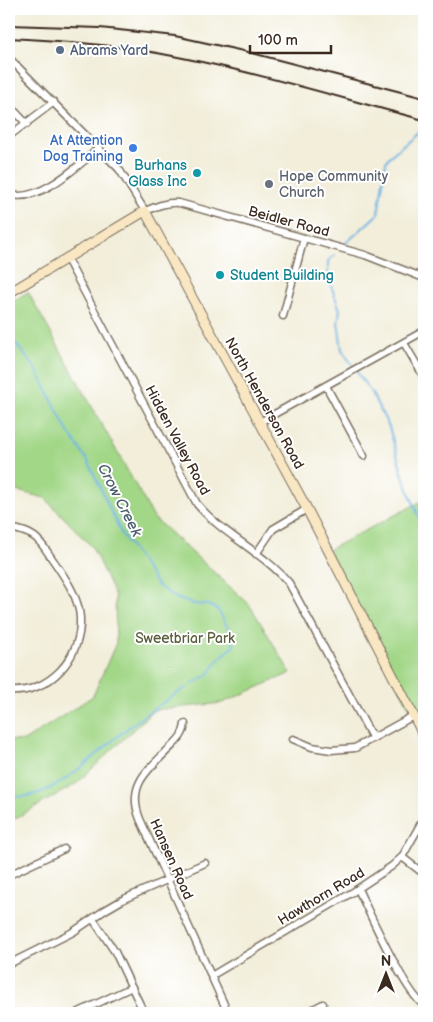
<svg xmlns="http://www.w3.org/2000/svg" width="433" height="1022" viewBox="0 0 433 1022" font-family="'Balsamiq Sans',sans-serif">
  <rect width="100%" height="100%" fill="#fff"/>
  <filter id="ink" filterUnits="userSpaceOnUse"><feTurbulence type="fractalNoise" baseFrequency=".02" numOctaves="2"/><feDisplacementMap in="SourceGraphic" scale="10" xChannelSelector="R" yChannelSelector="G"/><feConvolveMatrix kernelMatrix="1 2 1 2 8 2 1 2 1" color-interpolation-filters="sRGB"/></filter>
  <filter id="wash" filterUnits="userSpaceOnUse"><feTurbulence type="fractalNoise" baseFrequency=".0096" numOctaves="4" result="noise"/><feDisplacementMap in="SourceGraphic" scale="20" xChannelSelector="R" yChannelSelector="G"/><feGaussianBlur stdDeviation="1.12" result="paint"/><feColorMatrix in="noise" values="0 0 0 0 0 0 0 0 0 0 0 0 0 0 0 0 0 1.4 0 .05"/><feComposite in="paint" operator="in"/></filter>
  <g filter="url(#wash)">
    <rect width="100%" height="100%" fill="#f2eeda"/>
    <g fill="#a2d787" stroke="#6e8052">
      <polygon points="28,292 154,518 249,604 291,673 222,703 154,710 76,784 9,822 9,740 24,741 93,696 116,643 115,596 92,547 45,498 9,489 9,303"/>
      <polygon points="424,500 424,736 328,550"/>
    </g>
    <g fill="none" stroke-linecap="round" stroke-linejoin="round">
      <g stroke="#6ab1e1" stroke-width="2">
        <polyline points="346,243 378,214 386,162 389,157 424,127"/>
        <polyline points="335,255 328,261 328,271 331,286 340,310 338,322 342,350 372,394 389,427 404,479 424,530"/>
        <polyline points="9,335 36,369 68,432 88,461 121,533 158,586 176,598 193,604 208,605 218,610 228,628 234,646 220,658 208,675 192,684"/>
        <path d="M9,795C48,806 95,754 123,732C144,715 165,701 187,687"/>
      </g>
    </g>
  </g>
  <g filter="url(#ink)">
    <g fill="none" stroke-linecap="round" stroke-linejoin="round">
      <g stroke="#7b6f60" stroke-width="9">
        <g id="street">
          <path d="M9,58L119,169L145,211C157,206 166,202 179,203L365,255L424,278"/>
          <polyline points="9,105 27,124"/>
          <polyline points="9,136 54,102"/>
          <path d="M9,194C37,205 79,165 99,148"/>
          <path d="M67,259L197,504C223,535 263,552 289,583L372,737"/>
          <polyline points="283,316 304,238"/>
          <polyline points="404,343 424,377"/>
          <polyline points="326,386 364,456"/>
          <polyline points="260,422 424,331"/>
          <path d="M9,528C38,533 39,540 55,563C66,579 79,598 80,618C82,658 49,694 9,691"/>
          <polyline points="256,554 273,529 307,509"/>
          <path d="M185,724C184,734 179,739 172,746C149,769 126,784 140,819L228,1013"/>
          <polyline points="293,739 312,747 331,750 355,748 413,716"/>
          <polyline points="402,857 424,874"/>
          <polyline points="9,875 64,849"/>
          <path d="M358,889C369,912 406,995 424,1005"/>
          <polyline points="93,919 115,952 144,1013"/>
          <polyline points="9,964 73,932 105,910 124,899 205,863"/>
          <polyline points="211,976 353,892 392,866 402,857 424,818"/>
          <polyline points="77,1013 132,987"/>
          <polyline points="306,1013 323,1004"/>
        </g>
      </g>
      <g stroke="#7b6f60" stroke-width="11">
        <polyline id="secondary" points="9,293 145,211 307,509 424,736"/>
      </g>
      <use href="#street" stroke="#fff" stroke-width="6"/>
      <use href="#secondary" stroke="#f9e7c3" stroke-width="9"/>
      <g stroke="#3b2a1e" stroke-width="2">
        <polyline points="9,25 100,28 175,36 248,52 424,98"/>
        <path d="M9,38C51,40 92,43 133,49C230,64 329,95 424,120"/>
      </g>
    </g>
  </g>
  <circle fill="#5c6f8a" stroke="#fff" stroke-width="2" cx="60" cy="50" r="5"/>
  <circle fill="#3f7fe0" stroke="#fff" stroke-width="2" cx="133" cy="148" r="5"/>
  <g fill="#0f9aa8" stroke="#fff" stroke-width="2">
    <circle cx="197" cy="173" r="5"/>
    <circle cx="220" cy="275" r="5"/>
  </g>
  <circle fill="#6b7280" stroke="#fff" stroke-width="2" cx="269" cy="184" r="5"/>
  <g text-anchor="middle" stroke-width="4" stroke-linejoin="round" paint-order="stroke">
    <g font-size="14" fill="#4e5e75" stroke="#fff" text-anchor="start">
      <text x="70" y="55">Abrams Yard</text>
    </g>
    <g font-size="14" fill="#366cbe" stroke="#fff" text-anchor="end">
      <text x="123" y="145">At Attention<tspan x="123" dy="16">Dog Training</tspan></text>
    </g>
    <g font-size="14" fill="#0d838f" stroke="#fff" text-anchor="end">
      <text x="187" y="170">Burhans<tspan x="187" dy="16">Glass Inc</tspan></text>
      <text x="230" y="280" text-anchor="start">Student Building</text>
    </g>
    <g font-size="14" fill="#5b616d" stroke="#fff" text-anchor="start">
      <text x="279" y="181">Hope Community<tspan x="279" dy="16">Church</tspan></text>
    </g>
    <g font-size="14" fill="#3b2a1e" stroke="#fff">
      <text transform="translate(289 221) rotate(15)" y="5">Beidler Road</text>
      <text transform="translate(265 403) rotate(61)" y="5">North Henderson Road</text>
      <text transform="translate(178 440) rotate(62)" y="5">Hidden Valley Road</text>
      <text transform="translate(172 859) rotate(66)" y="5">Hansen Road</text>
      <text transform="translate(321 896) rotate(-31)" y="5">Hawthorn Road</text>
    </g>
    <g font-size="14" fill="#5a5e3e" stroke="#fff">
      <text x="185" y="643">Sweetbriar Park</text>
    </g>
    <g font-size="15" font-style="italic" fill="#4e606c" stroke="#fff">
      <text transform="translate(120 500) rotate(63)" y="5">Crow Creek</text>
    </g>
  </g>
  <rect width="433" height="1022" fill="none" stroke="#fff" stroke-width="30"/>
  <g transform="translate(386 974)" stroke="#ffffff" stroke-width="4" paint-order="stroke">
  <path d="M0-4L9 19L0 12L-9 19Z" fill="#3b2a1e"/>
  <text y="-8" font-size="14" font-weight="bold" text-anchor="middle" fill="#3b2a1e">N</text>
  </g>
  <path d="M250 45v8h81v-8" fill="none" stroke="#3b2a1e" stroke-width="2.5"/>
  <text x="258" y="45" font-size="15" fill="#3b2a1e" stroke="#ffffff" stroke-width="4" paint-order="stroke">100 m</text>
</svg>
